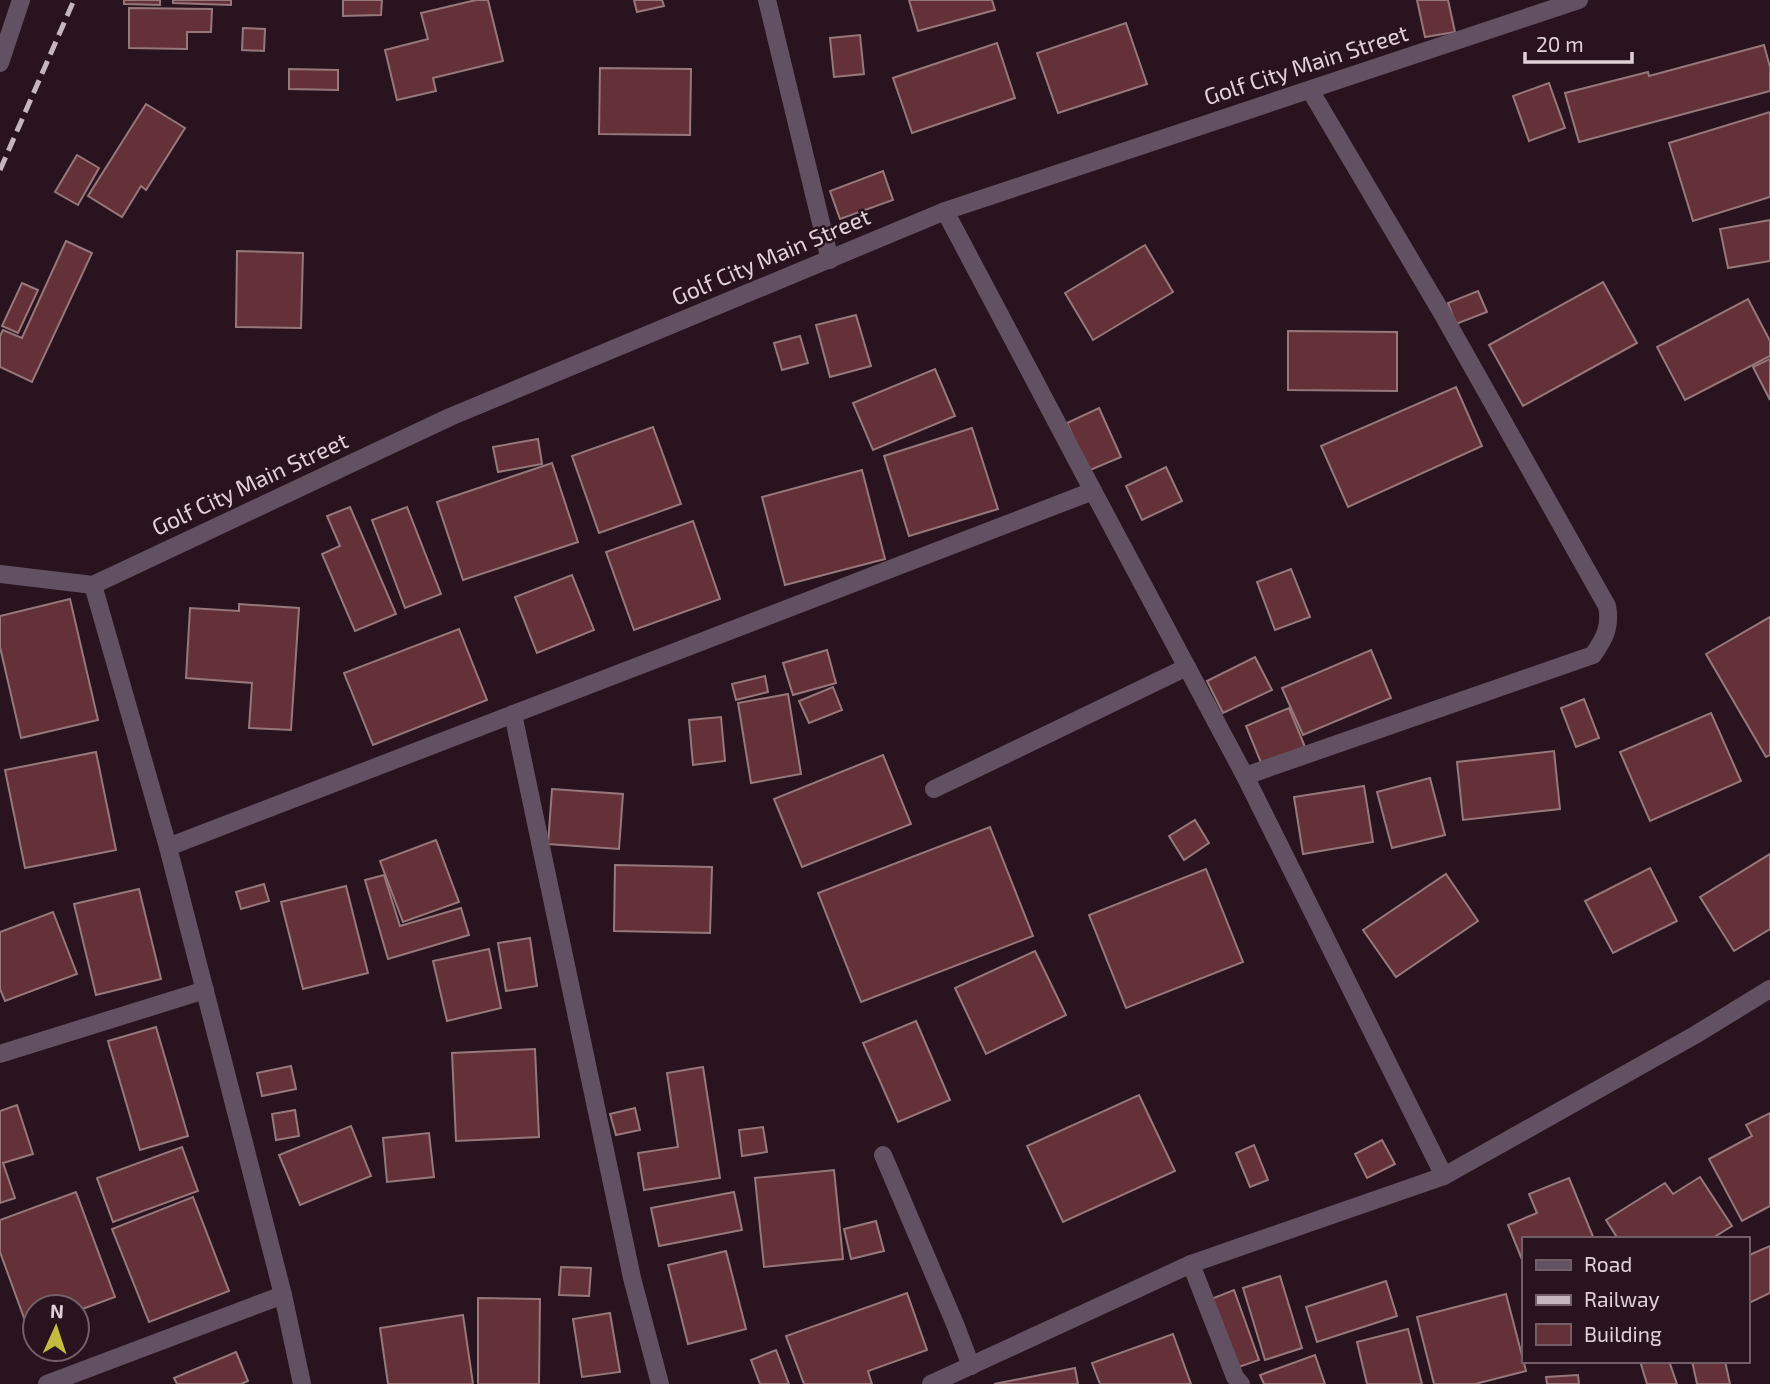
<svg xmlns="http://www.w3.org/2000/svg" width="1770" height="1384" viewBox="0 0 1770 1384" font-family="'Exo 2',sans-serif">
  <rect width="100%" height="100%" fill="#28131e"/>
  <g fill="#653139" stroke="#96787b" stroke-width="2">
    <polygon points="124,0 160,0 160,5 124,4"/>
    <polygon points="173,0 231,0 231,5 173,3"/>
    <polygon points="343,0 382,0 381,15 343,16"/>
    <polygon points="476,0 488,0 503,61 433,78 436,91 397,100 385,50 428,39 421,13"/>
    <polygon points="634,0 662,0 664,6 637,12"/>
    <polygon points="909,0 992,0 995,10 918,31"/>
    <polygon points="1417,0 1448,0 1455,32 1425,37"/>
    <polygon points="129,8 212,9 211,32 187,32 187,49 129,48"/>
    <polygon points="1126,23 1147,84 1058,113 1037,53"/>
    <polygon points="243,28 265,29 264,51 242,50"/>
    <polygon points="860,35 864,74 834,77 830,38"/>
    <polygon points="997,43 1015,98 912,133 893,78"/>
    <polygon points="1764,45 1770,67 1770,91 1579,142 1565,93 1648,72 1649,76"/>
    <polygon points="600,68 691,69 690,135 599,134"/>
    <polygon points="289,69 338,70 338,90 289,89"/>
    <polygon points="1549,83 1565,128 1529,141 1513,96"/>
    <polygon points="146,104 185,128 146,190 141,186 122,217 88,196"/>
    <polygon points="1770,112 1770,197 1693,221 1669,143"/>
    <polygon points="77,155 99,168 78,205 55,192"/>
    <polygon points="883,171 893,200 840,219 830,191"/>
    <polygon points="1770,220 1770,261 1728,268 1720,229"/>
    <polygon points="66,241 92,253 32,382 0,367 0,336 3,330 22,338"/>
    <polygon points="1145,245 1173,292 1093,340 1065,293"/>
    <polygon points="237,251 303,253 301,328 236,327"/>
    <polygon points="1603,282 1637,343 1523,406 1489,345"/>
    <polygon points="22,283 38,290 18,333 2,326"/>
    <polygon points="1478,291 1487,312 1456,324 1448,303"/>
    <polygon points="1748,299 1770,341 1770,356 1685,400 1657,347"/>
    <polygon points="856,315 871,366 830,377 816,325"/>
    <polygon points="1288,331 1397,332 1397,391 1288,390"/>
    <polygon points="800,336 808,363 782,370 774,343"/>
    <polygon points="1770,359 1770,400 1753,367"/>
    <polygon points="935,369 955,416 873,450 853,403"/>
    <polygon points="1456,387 1482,446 1348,507 1321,446"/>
    <polygon points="1099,408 1121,457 1088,471 1067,423"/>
    <polygon points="653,427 681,504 599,533 572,456"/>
    <polygon points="972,428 998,509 909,536 884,456"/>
    <polygon points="538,439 542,464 498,472 493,447"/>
    <polygon points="552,463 578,542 463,580 437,502"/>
    <polygon points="1166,467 1182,501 1142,520 1126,486"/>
    <polygon points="862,470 885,559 785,585 762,497"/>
    <polygon points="350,507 396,614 355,631 322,554 340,546 327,516"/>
    <polygon points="407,507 441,594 405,608 372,520"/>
    <polygon points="693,521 720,599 634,630 606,552"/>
    <polygon points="1291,569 1310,617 1275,630 1257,582"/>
    <polygon points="572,575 594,630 537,653 515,597"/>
    <polygon points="70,599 98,720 21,738 0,647 0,616"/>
    <polygon points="239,604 299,608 291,730 249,728 252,683 186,678 190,608 239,611"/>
    <polygon points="1770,617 1770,755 1766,757 1706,654"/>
    <polygon points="459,629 487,700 373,745 344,673"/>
    <polygon points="827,650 836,683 793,695 783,663"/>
    <polygon points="1371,650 1391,698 1303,735 1282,688"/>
    <polygon points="1255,657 1272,690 1223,713 1207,681"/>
    <polygon points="765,676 768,692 736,700 732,684"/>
    <polygon points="833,687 842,710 809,723 799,701"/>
    <polygon points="788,694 801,774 751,783 738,703"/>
    <polygon points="1584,699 1599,738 1576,747 1561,708"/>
    <polygon points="1289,708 1305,747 1262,765 1246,726"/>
    <polygon points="1711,713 1741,781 1650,821 1620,752"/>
    <polygon points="721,717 725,761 693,765 689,720"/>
    <polygon points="1554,751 1560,809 1463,820 1457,762"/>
    <polygon points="96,752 116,850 25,868 5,770"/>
    <polygon points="883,755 911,824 802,867 774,799"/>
    <polygon points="1430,778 1445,835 1392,848 1377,792"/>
    <polygon points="1364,786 1373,842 1303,854 1294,797"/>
    <polygon points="552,789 623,794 619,849 548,844"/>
    <polygon points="1195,820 1209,843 1184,860 1169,836"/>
    <polygon points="990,827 1033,936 861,1002 818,893"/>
    <polygon points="436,840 459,902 403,922 380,861"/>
    <polygon points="1770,854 1770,929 1734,951 1700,897"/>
    <polygon points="615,865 712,867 710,933 614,931"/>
    <polygon points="1650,868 1677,921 1613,953 1585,901"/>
    <polygon points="1206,869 1243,962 1126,1008 1089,915"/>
    <polygon points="1446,874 1478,921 1396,977 1363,930"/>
    <polygon points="384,875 400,926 461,908 469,935 388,959 365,880"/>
    <polygon points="264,884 269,901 241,909 236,892"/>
    <polygon points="346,886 368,973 303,989 281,902"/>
    <polygon points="139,889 161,979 96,995 74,904"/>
    <polygon points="53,912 77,974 5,1001 0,989 0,932"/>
    <polygon points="530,938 537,986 506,991 498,943"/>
    <polygon points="489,949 501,1008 447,1021 433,961"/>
    <polygon points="1035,951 1066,1015 986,1054 955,988"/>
    <polygon points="916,1021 950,1100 898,1122 863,1043"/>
    <polygon points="156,1027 188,1136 140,1150 108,1041"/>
    <polygon points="535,1049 539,1137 456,1141 452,1053"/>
    <polygon points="291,1066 296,1089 262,1096 257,1073"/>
    <polygon points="703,1067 720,1178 644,1190 638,1153 678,1147 667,1073"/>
    <polygon points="1139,1095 1175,1171 1063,1222 1027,1146"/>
    <polygon points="17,1105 33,1154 3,1163 15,1198 0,1203 0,1111"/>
    <polygon points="635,1108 640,1130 616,1135 610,1114"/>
    <polygon points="295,1110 299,1136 276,1140 272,1114"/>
    <polygon points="1770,1113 1770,1206 1742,1221 1709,1159 1752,1136 1746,1125"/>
    <polygon points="351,1126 371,1176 300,1205 279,1155"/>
    <polygon points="763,1127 767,1152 742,1156 739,1130"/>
    <polygon points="429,1133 434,1177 387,1182 383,1138"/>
    <polygon points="1382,1140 1395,1164 1367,1178 1355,1154"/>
    <polygon points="1254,1145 1268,1180 1250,1187 1236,1153"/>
    <polygon points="182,1147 198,1191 113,1222 97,1178"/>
    <polygon points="834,1170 843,1259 764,1267 755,1178"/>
    <polygon points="1700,1177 1732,1226 1711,1239 1618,1239 1606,1220 1665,1183 1673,1194"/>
    <polygon points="1569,1178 1594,1239 1523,1239 1523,1262 1508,1225 1537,1213 1529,1194"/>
    <polygon points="76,1192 115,1297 77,1311 77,1307 35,1307 35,1326 28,1329 0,1252 0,1220"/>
    <polygon points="734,1192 742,1230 659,1246 651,1208"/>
    <polygon points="193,1197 229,1291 149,1322 112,1229"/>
    <polygon points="876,1221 884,1251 851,1259 844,1229"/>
    <polygon points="1770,1246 1770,1293 1747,1304 1747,1256"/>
    <polygon points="726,1251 746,1329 688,1344 668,1265"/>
    <polygon points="561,1267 591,1268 589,1296 559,1295"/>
    <polygon points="1280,1276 1302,1348 1265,1360 1243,1288"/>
    <polygon points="1386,1281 1397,1316 1317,1342 1306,1307"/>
    <polygon points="1234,1290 1259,1360 1236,1368 1211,1299"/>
    <polygon points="907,1293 927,1350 868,1371 872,1384 804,1384 786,1336"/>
    <polygon points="1506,1294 1526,1371 1475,1384 1434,1384 1417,1317"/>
    <polygon points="478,1298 540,1299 539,1384 478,1384"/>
    <polygon points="610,1313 620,1372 582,1377 573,1319"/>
    <polygon points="463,1315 473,1384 388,1384 380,1328"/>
    <polygon points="1408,1329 1422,1384 1367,1384 1357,1342"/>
    <polygon points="1173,1334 1191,1384 1100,1384 1092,1363"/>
    <polygon points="776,1350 789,1384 760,1384 751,1360"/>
    <polygon points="236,1352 248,1381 241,1384 177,1384 174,1378"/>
    <polygon points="1315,1355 1325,1384 1264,1384 1260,1375"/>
    <polygon points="1640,1361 1669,1361 1677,1384 1647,1384"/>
    <polygon points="1692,1361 1725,1361 1730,1384 1697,1384"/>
    <polygon points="1075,1368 1078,1384 994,1384"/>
    <polygon points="1578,1375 1579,1384 1547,1384 1546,1377"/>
  </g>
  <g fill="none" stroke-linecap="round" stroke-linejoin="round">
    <g stroke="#615162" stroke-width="18">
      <polyline points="767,0 830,260"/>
      <polyline points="0,63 21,0"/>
      <polyline points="1093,491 1245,776 1444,1176 1191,1264"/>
      <polyline points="0,574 93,585 450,417 945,211 1579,0"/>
      <polyline points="93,585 168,847 283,1295"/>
      <polyline points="513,714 632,1278 660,1384"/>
      <path d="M1245,776L1593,655C1605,638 1611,626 1607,606L1442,313L1310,90"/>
      <polyline points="934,789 1187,667"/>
      <polyline points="168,847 1093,491 945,211"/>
      <polyline points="0,1054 205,990"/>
      <polyline points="883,1155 955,1324 971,1366"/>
      <polyline points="1444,1176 1695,1035 1770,989"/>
      <polyline points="47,1384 283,1295 302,1384"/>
      <polyline points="931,1384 1191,1264 1235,1377 1241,1384"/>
    </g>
    <polyline stroke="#c5b5bc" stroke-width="5" stroke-dasharray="14 7" stroke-linecap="butt" points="0,170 74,0"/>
  </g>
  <g text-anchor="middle" stroke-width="5" stroke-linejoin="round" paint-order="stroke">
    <g font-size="23" fill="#e0d1d7" stroke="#28131e">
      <text transform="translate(1306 65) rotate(-18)" y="8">Golf City Main Street</text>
      <text transform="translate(771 257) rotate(-23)" y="8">Golf City Main Street</text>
      <text transform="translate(250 484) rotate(-25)" y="8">Golf City Main Street</text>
    </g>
  </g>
  <rect x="1522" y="1237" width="228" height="126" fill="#28131e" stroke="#725f68" stroke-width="2"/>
  <rect x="1536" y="1260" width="35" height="10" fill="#615162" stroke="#725f68" stroke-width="2"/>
  <text x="1584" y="1272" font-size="21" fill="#e0d1d7">Road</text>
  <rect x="1536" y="1295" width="35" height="10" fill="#c5b5bc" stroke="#725f68" stroke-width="2"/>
  <text x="1584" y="1307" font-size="21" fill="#e0d1d7">Railway</text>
  <rect x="1536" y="1324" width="35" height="21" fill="#653139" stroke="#725f68" stroke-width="2"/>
  <text x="1584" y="1342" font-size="21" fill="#e0d1d7">Building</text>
  <g transform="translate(56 1328) rotate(3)"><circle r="33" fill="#28131e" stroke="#725f68" stroke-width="2"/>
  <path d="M0-5L12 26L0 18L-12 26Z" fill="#c4bc3e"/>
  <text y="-10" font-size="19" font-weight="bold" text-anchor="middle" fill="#e0d1d7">N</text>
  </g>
  <path d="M1525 52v10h107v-10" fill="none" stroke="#e0d1d7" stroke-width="3.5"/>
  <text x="1536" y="52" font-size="21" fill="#e0d1d7" stroke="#28131e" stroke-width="5" paint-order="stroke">20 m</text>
</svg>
